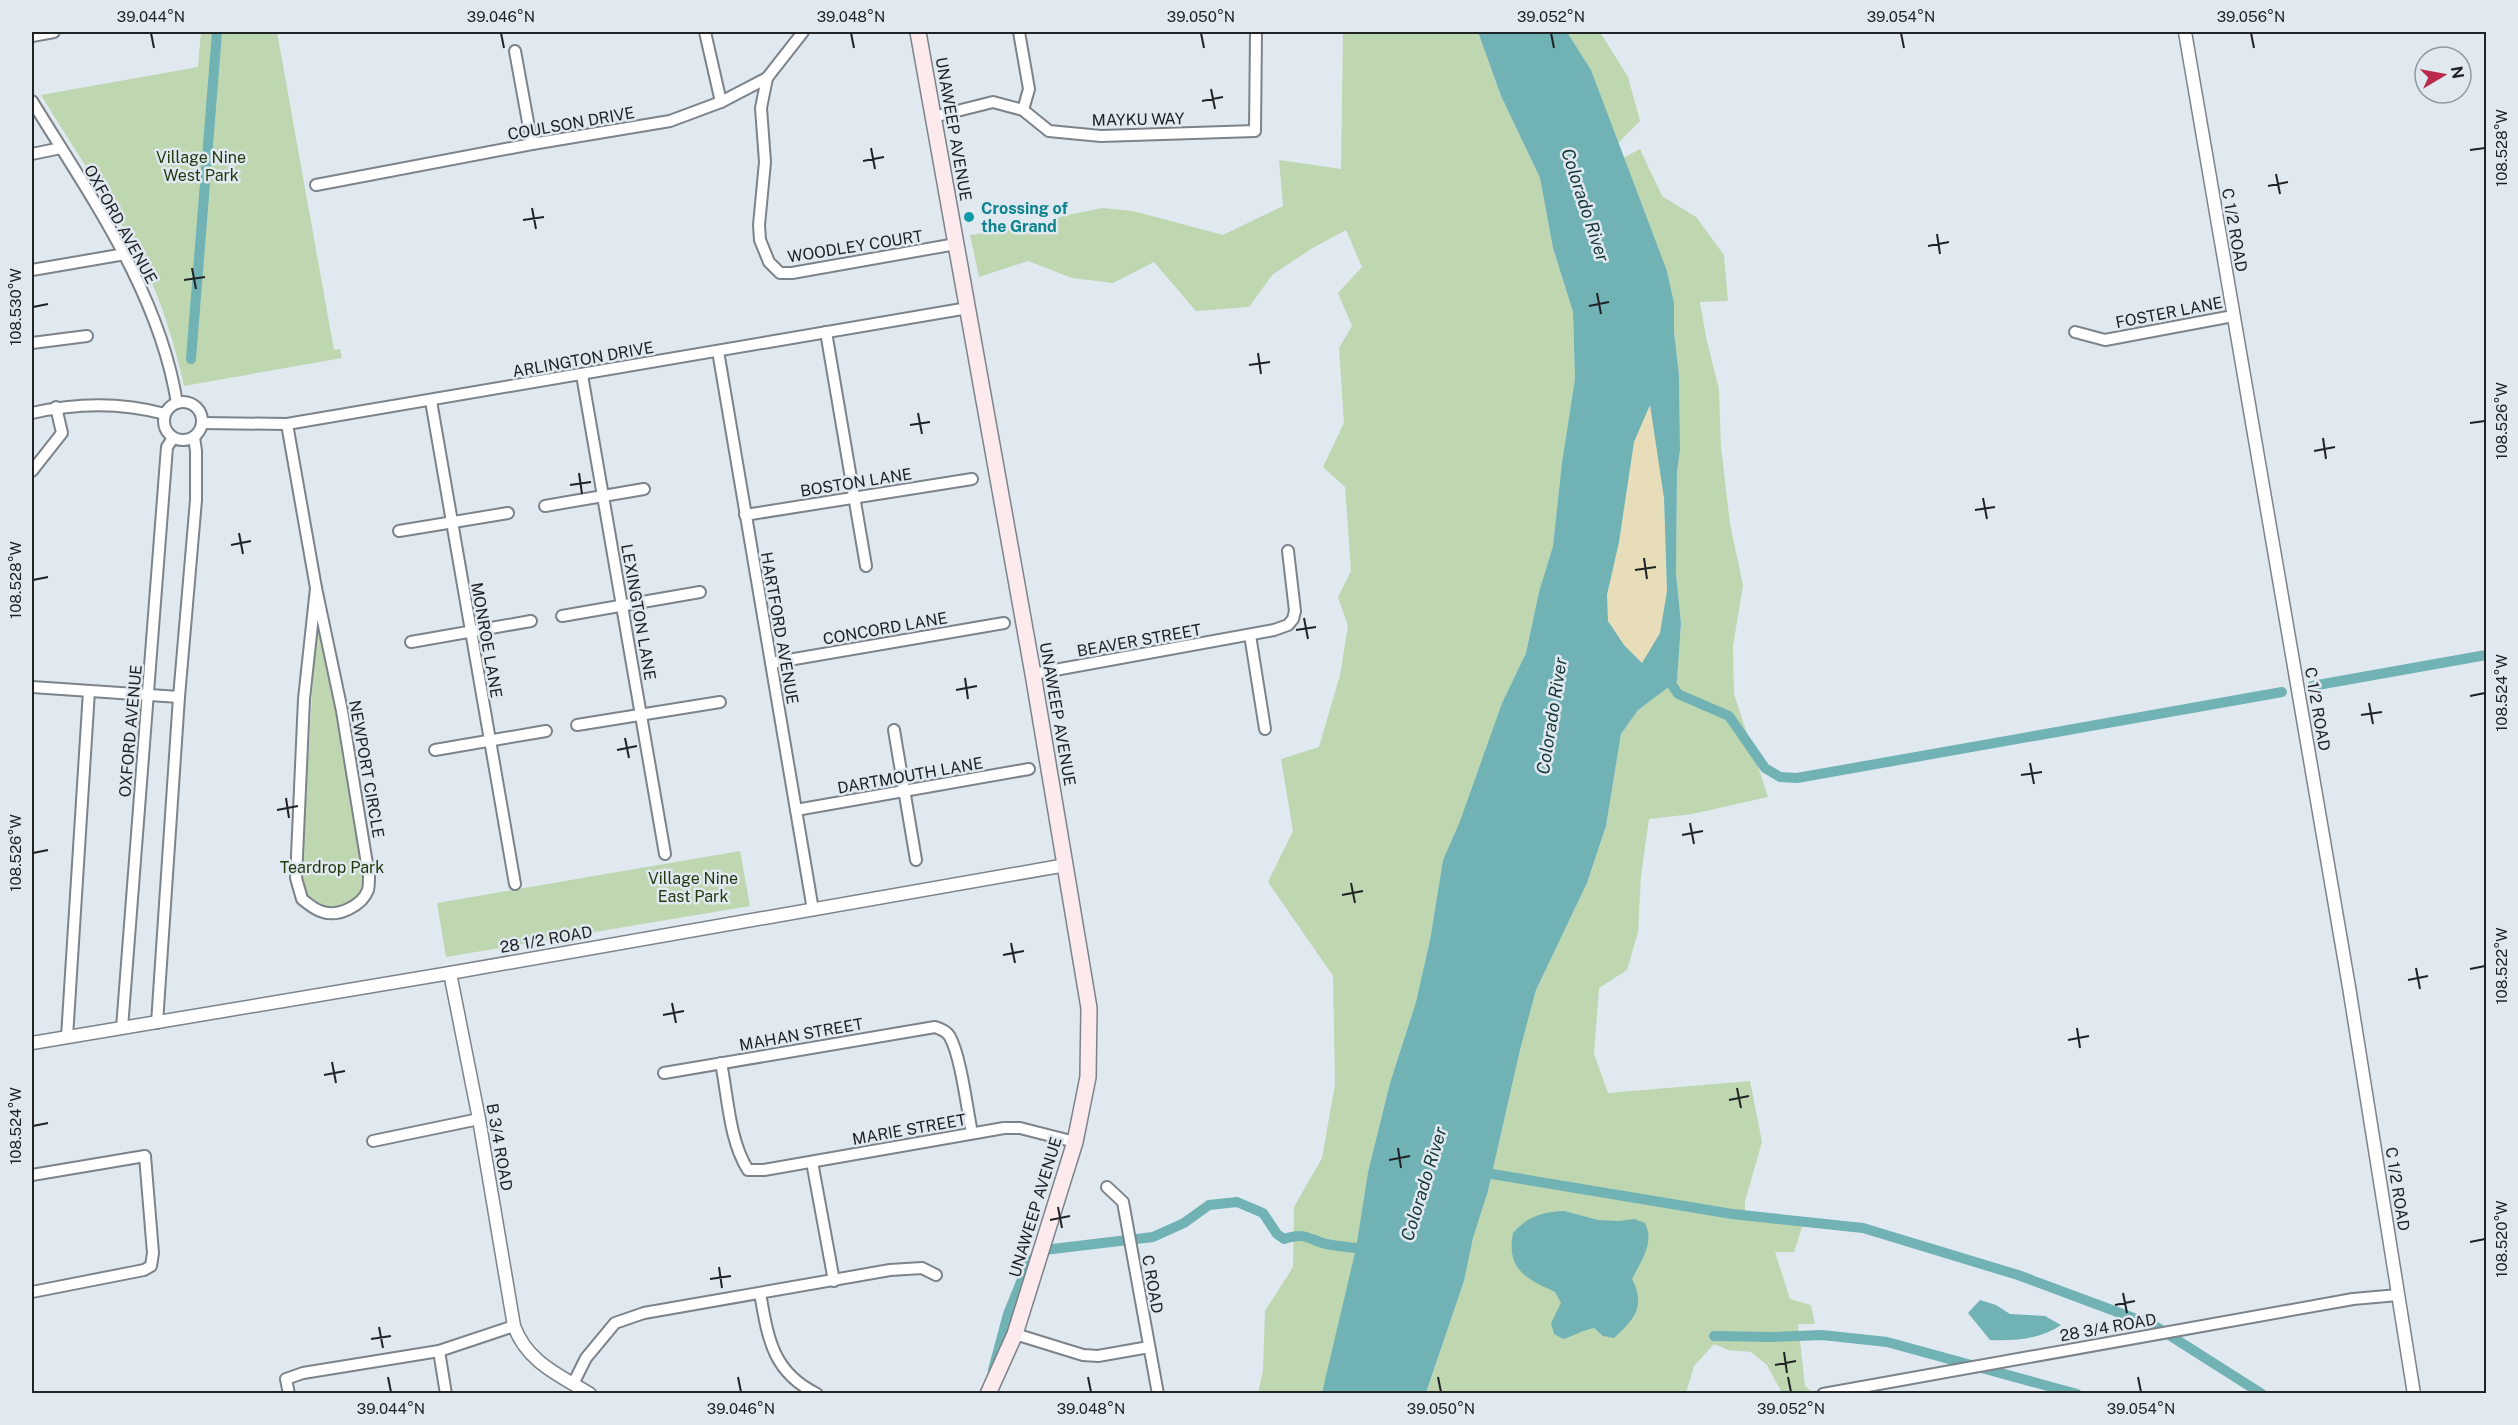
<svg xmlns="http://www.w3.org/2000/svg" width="2518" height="1425" viewBox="0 0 2518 1425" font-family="'Public Sans',sans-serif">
  <rect width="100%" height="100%" fill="#e0e8f0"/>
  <g fill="#bed7b1">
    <path d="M201,32H277L334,350L340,349L342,358L184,386C176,351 166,315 151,281C121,216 78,156 41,95L198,67Z"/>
    <polygon points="1343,32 1478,32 1501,96 1540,178 1553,248 1573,312 1575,379 1562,462 1553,546 1539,592 1526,653 1502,703 1460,821 1443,860 1430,940 1416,1002 1390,1083 1368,1172 1356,1248 1324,1389 1322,1393 1258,1393 1263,1371 1265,1311 1293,1267 1294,1207 1322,1158 1335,1084 1333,976 1268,882 1293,831 1281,759 1319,747 1340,675 1348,626 1338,597 1351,571 1345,487 1323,467 1344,423 1339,348 1352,326 1338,293 1362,267 1346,230 1311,249 1272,275 1249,307 1196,311 1154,262 1113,283 1072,278 1028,261 979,277 970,235 1035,226 1063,216 1102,208 1133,211 1223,235 1283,206 1279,160 1341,169"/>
    <polygon points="1567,32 1600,32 1628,77 1640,121 1617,144 1591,70"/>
    <polygon points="1640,149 1662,196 1696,217 1724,255 1728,301 1700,302 1706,337 1719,390 1721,447 1730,524 1743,585 1733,646 1734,694 1768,797 1692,814 1649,819 1641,876 1638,932 1627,970 1599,988 1594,1054 1608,1093 1750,1081 1762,1142 1745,1201 1745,1211 1802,1227 1794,1252 1775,1252 1790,1299 1811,1305 1815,1324 1798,1324 1805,1386 1813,1393 1782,1393 1767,1365 1751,1352 1728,1350 1714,1344 1694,1366 1686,1393 1426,1394 1464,1281 1473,1238 1488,1191 1520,1050 1536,990 1587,883 1606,826 1621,734 1638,710 1677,681 1681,623 1676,574 1677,472 1680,450 1679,375 1674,332 1674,303 1667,271 1623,158"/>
    <path d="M316,626L321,629L364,865C364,871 365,879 364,885C356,914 327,912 308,898L301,883Z"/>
    <polygon points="740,851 750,906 446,957 437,903"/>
  </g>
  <polygon fill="#e7ddb8" points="1650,404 1664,498 1667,591 1660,633 1642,663 1624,645 1608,621 1607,595 1619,541 1634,442"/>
  <g fill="#71b2b4" fill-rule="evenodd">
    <path d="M1478,32H1567L1591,70L1667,271L1674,303V332L1679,375L1680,450L1677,472L1676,574L1681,623L1677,681L1638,710L1621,734L1606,826L1587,883L1536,990L1520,1050L1488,1191L1473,1238L1464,1281L1426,1393H1322L1356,1248L1368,1172L1390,1083L1416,1002L1430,940L1443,860L1460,821L1502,703L1526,653L1539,592L1553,546L1562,462L1575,379L1573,312L1553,248L1540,178L1501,96ZM1650,405L1664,498L1667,591L1660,633L1642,663L1624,645L1608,621L1607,595L1619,542L1634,442Z"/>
    <path d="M1564,1211L1598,1220L1619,1221L1634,1219L1645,1223C1655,1243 1641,1261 1632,1279C1646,1306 1635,1319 1614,1338L1603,1336L1594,1328C1582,1330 1574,1336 1563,1339L1554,1334L1551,1323L1561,1303L1555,1292C1526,1279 1506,1269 1513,1233C1528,1216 1542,1212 1564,1211Z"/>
    <path d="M1980,1300L1996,1305L2010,1314L2045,1316L2061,1325C2041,1339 2015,1341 1990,1340L1968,1313Z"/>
  </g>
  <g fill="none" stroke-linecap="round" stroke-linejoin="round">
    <g stroke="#71b2b4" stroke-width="10">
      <polyline points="191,359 217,32"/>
      <polyline points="1672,685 1678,694 1729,716 1765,768 1780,777 1797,778 2282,692"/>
      <polyline points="2312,686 2486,655"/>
      <polyline points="1492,1174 1732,1214 1863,1228 2018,1275 2155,1326 2262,1394"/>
      <polyline points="1714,1336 1771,1337 1822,1335 1887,1342 2077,1394"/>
      <path d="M993,1370L1008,1314L1029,1262L1044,1250L1153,1237L1184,1223L1209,1205L1237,1202L1263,1213L1277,1234L1284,1239C1306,1232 1307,1239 1326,1244C1336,1246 1346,1247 1356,1248"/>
    </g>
    <g stroke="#7c838a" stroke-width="14">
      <g id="minor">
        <polyline points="705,32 721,102"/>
        <polyline points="1019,32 1029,89 1023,110"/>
        <polyline points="32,36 54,32"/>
        <polyline points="515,51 532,144"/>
        <polyline points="767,78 761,108 765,162 759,225 760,240 769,262 780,273 792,273 956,244"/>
        <path d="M32,101C90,196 159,291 177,403"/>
        <polyline points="933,117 993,102 1023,110 1049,131 1101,136 1255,131 1256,32"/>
        <polyline points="32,154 61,148"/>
        <polyline points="316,185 532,144 670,121 721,102 767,78 803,32"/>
        <polyline points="32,270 125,254"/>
        <polyline points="826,332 866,566"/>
        <polyline points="2075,332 2105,340 2233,316"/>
        <polyline points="32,343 87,336"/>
        <polyline points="718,351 813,910"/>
        <polyline points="582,375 665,854"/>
        <polyline points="431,401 515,884"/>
        <circle cx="183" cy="421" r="19"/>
        <path d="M32,413C76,403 121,402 165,414"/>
        <polyline points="202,423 287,424 968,308"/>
        <polyline points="287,424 316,588"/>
        <polyline points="32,471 62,433 56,407"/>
        <polyline points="545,506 644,489"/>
        <polyline points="745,515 972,479"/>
        <polyline points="399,531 508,513"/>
        <path d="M316,588L342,711L369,876C369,880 369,886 368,890C362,906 338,917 323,912C315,910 308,904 302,899L296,878L304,699Z"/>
        <polyline points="562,616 700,592"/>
        <polyline points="1250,635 1265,729"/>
        <polyline points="411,642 531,621"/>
        <polyline points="771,663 1004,623"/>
        <polyline points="1033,674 1274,630 1288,625 1293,619 1295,611 1288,551"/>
        <polyline points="32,687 179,697"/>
        <polyline points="577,725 720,702"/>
        <polyline points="894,730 916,860"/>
        <polyline points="435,750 546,731"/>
        <polyline points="796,810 1029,769"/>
        <polyline points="157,1023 179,697 196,500 196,451 194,437"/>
        <polyline points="122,1028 167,447 173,438"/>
        <polyline points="67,1037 89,691"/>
        <path d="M721,1063C728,1097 729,1140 748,1170H764L1004,1128H1020L1075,1142"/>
        <path d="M664,1073L935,1027C941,1029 947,1031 950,1037C961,1057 967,1109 972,1133"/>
        <polyline points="373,1141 479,1119"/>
        <polyline points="812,1162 834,1281"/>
        <polyline points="32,1175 145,1156 153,1253 151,1266 144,1270 32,1292"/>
        <polyline points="1107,1187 1123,1202 1158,1394"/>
        <path d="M760,1293C768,1338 772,1372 817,1394"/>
        <polyline points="1015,1334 1083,1355 1098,1356 1149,1347"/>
        <polyline points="439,1351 446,1394"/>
        <polyline points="573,1384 586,1358 615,1323 644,1313 890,1270 922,1268 936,1275"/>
        <polyline points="289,1394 286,1379 303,1373 439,1351 514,1326"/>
        <polyline points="1823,1394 2353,1299 2398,1295"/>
      </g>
    </g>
    <g stroke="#7c838a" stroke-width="15">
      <g id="tertiary">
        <polyline points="2185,32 2349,987 2414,1394"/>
        <path d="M450,973L479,1119L514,1326C527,1362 559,1375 590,1394"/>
        <polyline points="32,1043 450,973 1066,865"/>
      </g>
    </g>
    <g stroke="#7c838a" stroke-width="18">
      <polyline id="secondary" points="918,32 1033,674 1089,1008 1088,1077 1075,1142 1015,1334 988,1394"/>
    </g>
    <use href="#minor" stroke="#fff" stroke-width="10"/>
    <use href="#tertiary" stroke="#fff" stroke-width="12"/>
    <use href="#secondary" stroke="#fceaec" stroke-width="15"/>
  </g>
  <path fill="none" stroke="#202326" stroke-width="2" d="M151,33L154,48M501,33L504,48M851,33L854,48M1201,33L1204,48M1551,33L1554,48M1901,33L1904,48M2251,33L2254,48M1211,89L1215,109M1202,101L1223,97M871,148L875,169M2470,150L2485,148M863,161L884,157M2276,174L2280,194M2268,186L2288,182M532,208L536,229M523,220L544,217M1937,234L1940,254M1928,246L1949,242M192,268L196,289M184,280L205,277M1597,293L1601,314M1589,306L1609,302M33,307L48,304M1258,353L1261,374M1249,365L1270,362M918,413L922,434M2470,423L2485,421M910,425L930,422M2323,438L2326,459M2314,451L2335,447M579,473L582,494M570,485L591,482M1983,498L1987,519M1975,510L1995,507M239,533L243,554M231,545L251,541M1644,558L1647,579M1635,570L1656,567M33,580L48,577M1304,618L1308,639M1296,630L1316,627M965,678L968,699M956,690L977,686M2470,696L2485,693M2369,703L2373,724M2361,715L2382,712M625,738L629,758M617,750L637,746M2030,763L2034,784M2021,775L2042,772M286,798L289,818M277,810L298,806M1690,823L1694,844M1682,835L1703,831M33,853L48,850M1351,883L1355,903M1342,895L1363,891M1011,943L1015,963M1003,955L1024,951M2416,968L2420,989M2470,969L2485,966M2408,980L2428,976M672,1003L676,1023M663,1015L684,1011M2077,1028L2080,1048M2068,1040L2089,1036M332,1062L336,1083M324,1075L345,1071M1737,1088L1741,1108M1729,1100L1749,1096M33,1126L48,1123M1398,1148L1401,1168M1389,1160L1410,1156M1058,1207L1062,1228M1050,1220L1070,1216M2470,1242L2485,1239M719,1267L722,1288M710,1279L731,1276M2123,1293L2127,1313M2115,1305L2135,1301M379,1327L383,1348M371,1339L391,1336M1784,1352L1787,1373M1775,1365L1796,1361M388,1377L391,1392M738,1377L741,1392M1088,1377L1091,1392M1438,1377L1441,1392M1788,1377L1791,1392M2138,1377L2141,1392"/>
  <circle fill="#0f9aa8" stroke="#e0e8f0" stroke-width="2" cx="969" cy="217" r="6"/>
  <g text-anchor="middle" stroke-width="5" stroke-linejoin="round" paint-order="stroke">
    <g font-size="16" fill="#202326" stroke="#e0e8f0">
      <text transform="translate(1138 119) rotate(-1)" y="6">MAYKU WAY</text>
      <text transform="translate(571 123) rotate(-10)" y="6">COULSON DRIVE</text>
      <text transform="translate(954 129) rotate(80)" y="6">UNAWEEP AVENUE</text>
      <text transform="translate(121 224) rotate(61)" y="6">OXFORD AVENUE</text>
      <text transform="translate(2235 230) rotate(80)" y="6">C 1/2 ROAD</text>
      <text transform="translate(855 246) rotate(-9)" y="6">WOODLEY COURT</text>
      <text transform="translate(2169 312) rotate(-11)" y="6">FOSTER LANE</text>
      <text transform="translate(583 359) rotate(-10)" y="6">ARLINGTON DRIVE</text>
      <text transform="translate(856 482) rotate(-9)" y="6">BOSTON LANE</text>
      <text transform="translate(639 612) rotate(80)" y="6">LEXINGTON LANE</text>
      <text transform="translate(780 628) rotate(80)" y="6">HARTFORD AVENUE</text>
      <text transform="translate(885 628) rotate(-10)" y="6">CONCORD LANE</text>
      <text transform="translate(487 640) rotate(80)" y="6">MONROE LANE</text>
      <text transform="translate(1139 640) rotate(-10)" y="6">BEAVER STREET</text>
      <text transform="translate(2318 709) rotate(80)" y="6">C 1/2 ROAD</text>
      <text transform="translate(1058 714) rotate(80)" y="6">UNAWEEP AVENUE</text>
      <text transform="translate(130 731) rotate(-85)" y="6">OXFORD AVENUE</text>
      <text transform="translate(367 769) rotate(80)" y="6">NEWPORT CIRCLE</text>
      <text transform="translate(910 775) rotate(-10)" y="6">DARTMOUTH LANE</text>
      <text transform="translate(546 939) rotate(-10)" y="6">28 1/2 ROAD</text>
      <text transform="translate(801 1034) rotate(-10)" y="6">MAHAN STREET</text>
      <text transform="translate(909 1129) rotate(-10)" y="6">MARIE STREET</text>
      <text transform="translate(500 1147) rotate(80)" y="6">B 3/4 ROAD</text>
      <text transform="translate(2398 1189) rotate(81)" y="6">C 1/2 ROAD</text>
      <text transform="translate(1035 1207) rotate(-73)" y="6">UNAWEEP AVENUE</text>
      <text transform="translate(1153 1284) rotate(80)" y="6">C ROAD</text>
      <text transform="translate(2108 1327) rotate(-10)" y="6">28 3/4 ROAD</text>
    </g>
    <g font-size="16" fill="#1f390c" stroke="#e0e8f0">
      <text x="201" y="163">Village Nine<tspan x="201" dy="18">West Park</tspan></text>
      <text x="332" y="873">Teardrop Park</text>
      <text x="693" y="884">Village Nine<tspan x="693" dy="18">East Park</tspan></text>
    </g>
    <g font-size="16" font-weight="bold" fill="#0d838f" stroke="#e0e8f0" text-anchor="start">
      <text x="981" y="214">Crossing of<tspan x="981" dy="18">the Grand</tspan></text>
    </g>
    <g font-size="18" font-style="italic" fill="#163738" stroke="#e0e8f0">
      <text transform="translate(1585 205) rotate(72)" y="6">Colorado River</text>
      <text transform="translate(1552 716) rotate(-81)" y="6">Colorado River</text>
      <text transform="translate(1424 1184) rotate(-73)" y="6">Colorado River</text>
    </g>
  </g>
  <rect width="2518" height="1425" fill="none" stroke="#e0e8f0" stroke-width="66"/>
  <g transform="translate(2443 75) rotate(80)"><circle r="28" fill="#e0e8f0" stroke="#93999f" stroke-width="1.5"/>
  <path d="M0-4.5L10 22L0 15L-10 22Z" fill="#bb2a4a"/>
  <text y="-9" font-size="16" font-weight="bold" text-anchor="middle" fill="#202326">N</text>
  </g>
  <rect x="33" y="33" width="2452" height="1359" fill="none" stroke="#202326" stroke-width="2"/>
  <g font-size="15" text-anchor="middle" fill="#202326">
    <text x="151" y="22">39.044°N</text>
    <text x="501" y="22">39.046°N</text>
    <text x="851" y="22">39.048°N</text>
    <text x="1201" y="22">39.050°N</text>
    <text x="1551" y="22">39.052°N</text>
    <text x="1901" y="22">39.054°N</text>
    <text x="2251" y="22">39.056°N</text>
    <text transform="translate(2502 148) rotate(-90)" y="5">108.528°W</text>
    <text transform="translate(16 307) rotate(-90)" y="5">108.530°W</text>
    <text transform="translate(2502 421) rotate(-90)" y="5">108.526°W</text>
    <text transform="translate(16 580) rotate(-90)" y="5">108.528°W</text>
    <text transform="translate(2502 693) rotate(-90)" y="5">108.524°W</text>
    <text transform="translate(16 853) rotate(-90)" y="5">108.526°W</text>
    <text transform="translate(2502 966) rotate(-90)" y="5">108.522°W</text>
    <text transform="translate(16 1126) rotate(-90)" y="5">108.524°W</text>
    <text transform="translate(2502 1239) rotate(-90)" y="5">108.520°W</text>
    <text x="391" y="1414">39.044°N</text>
    <text x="741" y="1414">39.046°N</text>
    <text x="1091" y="1414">39.048°N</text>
    <text x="1441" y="1414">39.050°N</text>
    <text x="1791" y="1414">39.052°N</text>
    <text x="2141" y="1414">39.054°N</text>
  </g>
</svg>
